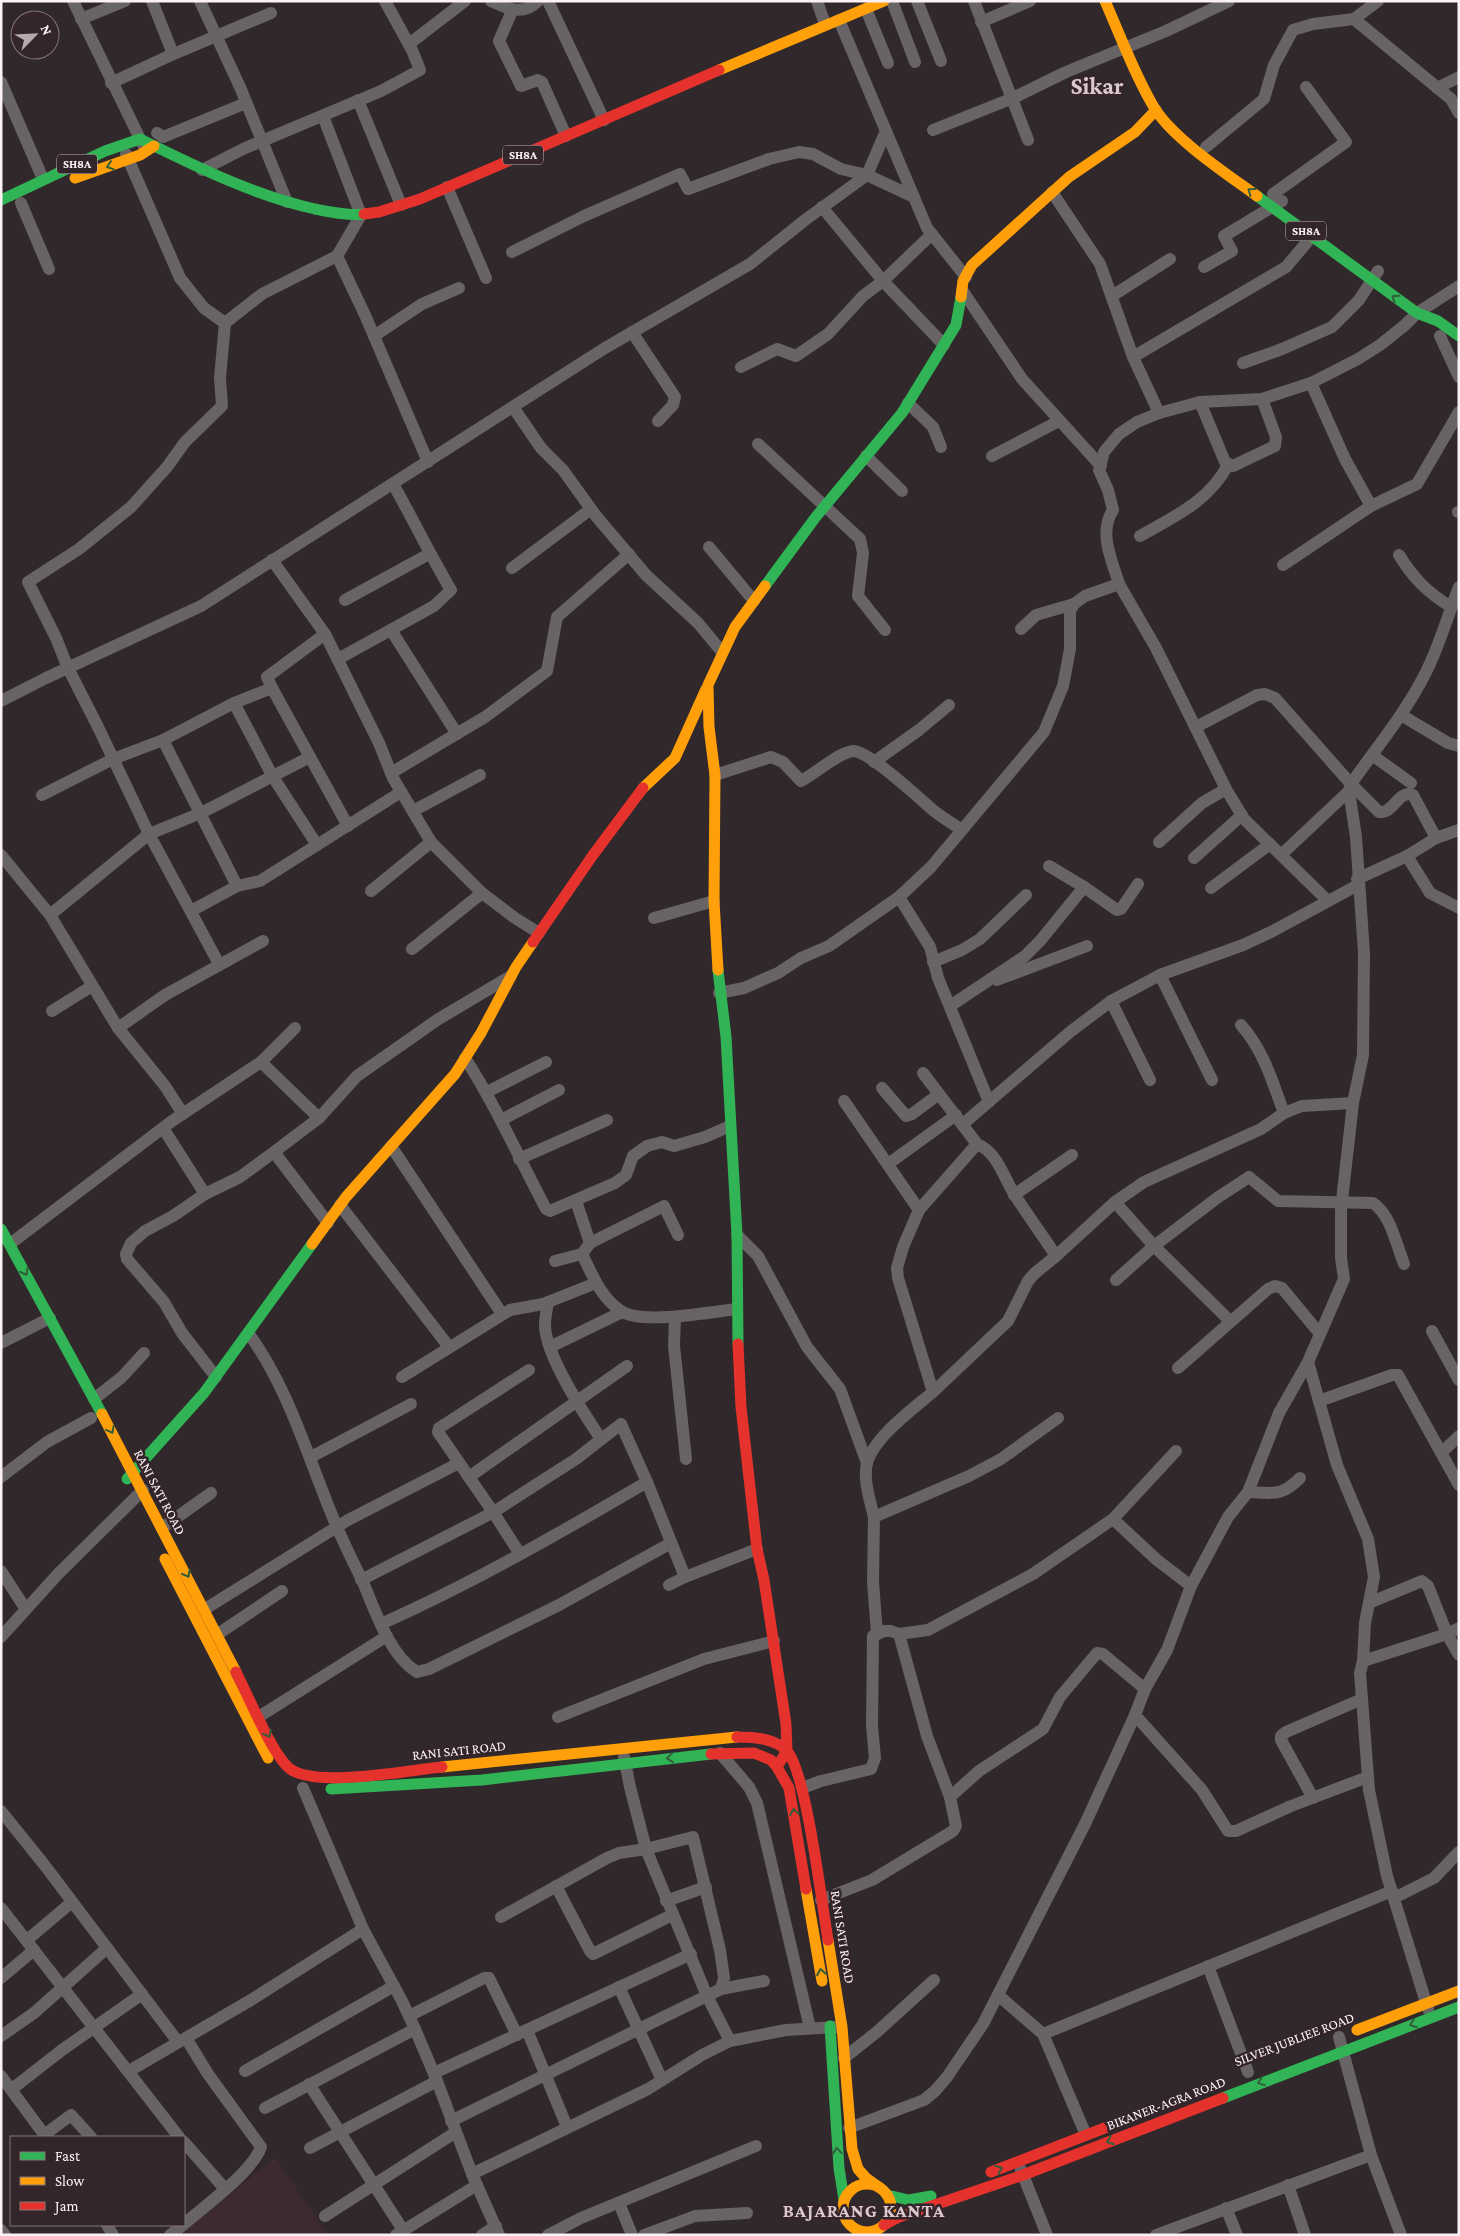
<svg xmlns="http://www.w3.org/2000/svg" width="1460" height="2236" viewBox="0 0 1460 2236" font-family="'Crimson Pro',serif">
  <rect width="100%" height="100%" fill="#30282b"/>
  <polygon fill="#3d2a30" points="275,2157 328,2235 181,2235"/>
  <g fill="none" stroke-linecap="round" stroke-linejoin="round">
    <g stroke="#686364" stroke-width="12">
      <polyline points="73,1 143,145"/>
      <polyline points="152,1 173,54"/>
      <polyline points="200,1 240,87 287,202"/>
      <path d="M491,1C508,9 523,16 538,1"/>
      <polyline points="548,1 604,120"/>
      <polyline points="817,1 825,24"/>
      <polyline points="892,1 915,62"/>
      <polyline points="917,1 941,61"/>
      <polyline points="974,1 1028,140"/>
      <polyline points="866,9 888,63"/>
      <polyline points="512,11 499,41 521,86 538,80 542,82 566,136"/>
      <polyline points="81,19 125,1"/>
      <polyline points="1354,19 1451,99 1459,113"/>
      <polyline points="839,20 927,228 966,277"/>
      <polyline points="981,22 1030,1"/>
      <polyline points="409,44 465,1"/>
      <polyline points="1,82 43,179"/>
      <polyline points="111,83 169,56 271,13"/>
      <polyline points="1437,88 1459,77"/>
      <polyline points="358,100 401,205"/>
      <polyline points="933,130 1013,98 1066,72 1166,31 1229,1"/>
      <polyline points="157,133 163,137 246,103"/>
      <polyline points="1206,147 1264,99 1274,65 1293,30 1313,24 1354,19 1378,1"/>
      <polyline points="126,154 180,278 204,308 225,323"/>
      <polyline points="202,170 243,149 381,91 420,70 412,50 385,1"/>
      <polyline points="447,187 486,278"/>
      <polyline points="1052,192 1100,264 1133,357 1159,413"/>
      <polyline points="1273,194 1346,142 1306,87"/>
      <polyline points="21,203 49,269"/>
      <polyline points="822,207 883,281 944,345"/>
      <polyline points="512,252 584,216 680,174 688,189 769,159 799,152 813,154 841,169 867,175 914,197"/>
      <polyline points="337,256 365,315 428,462"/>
      <polyline points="1204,267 1232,251 1224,236 1282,201"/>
      <polyline points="962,290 1022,379 1101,466"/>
      <polyline points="1112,296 1170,259"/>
      <polyline points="632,332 675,397 673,405 658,421"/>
      <polyline points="374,336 422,304 459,288"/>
      <polyline points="1440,336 1459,377"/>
      <polyline points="1133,357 1286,267 1319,228"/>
      <polyline points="1243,363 1282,349 1332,327 1359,300 1378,271"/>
      <polyline points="741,367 777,349 796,356 828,334 863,296 883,281 932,234"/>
      <polyline points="1311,383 1345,459 1371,506"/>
      <polyline points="1200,402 1225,462 1233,466 1275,446 1276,437 1262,399"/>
      <polyline points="908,403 933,427 941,447"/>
      <polyline points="513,407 541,448 563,470 596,516 646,575 698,623 722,652"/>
      <polyline points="758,444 860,539 863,553 858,596 885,630"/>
      <polyline points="866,456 902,491"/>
      <polyline points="992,456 1059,421"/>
      <polyline points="1458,512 1459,512"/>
      <path d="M1140,536C1175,516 1208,502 1228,465"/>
      <polyline points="709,547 754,601"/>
      <path d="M1399,555C1414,579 1427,592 1451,607"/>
      <polyline points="272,560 325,634 379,743 393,778 431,842 482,893 515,918 539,933"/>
      <polyline points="1283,565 1371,506 1417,484 1459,412"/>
      <polyline points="512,568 591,509"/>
      <polyline points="1119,584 1156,648 1226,789 1244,819 1327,900"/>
      <polyline points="345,600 429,554"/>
      <polyline points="1021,629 1036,615 1074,604"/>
      <polyline points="391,630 457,734"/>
      <path d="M338,659L434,606L451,590C430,555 413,519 393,484"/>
      <polyline points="273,690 267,677 325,634"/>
      <polyline points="1,701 46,678 201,606 605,348 750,264 805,220 867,175 886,131"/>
      <polyline points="234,703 273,777 317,845"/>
      <polyline points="1401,715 1448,743 1459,746"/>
      <path d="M1196,727L1257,695L1265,694L1275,698L1351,784L1379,812C1393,815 1398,789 1413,795L1436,838"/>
      <polyline points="163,740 237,886"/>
      <polyline points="1372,755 1411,783"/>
      <polyline points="874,762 919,730 949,705"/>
      <polyline points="391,773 485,717 547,671 557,617 629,554"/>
      <path d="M715,775L771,757L783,762L801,781C815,774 840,751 854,751C870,752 920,799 934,811C943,818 953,824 962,830"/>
      <polyline points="42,795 113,759 163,740 234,703 272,688 348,826"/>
      <polyline points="413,811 480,775"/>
      <polyline points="1159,842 1202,803 1226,789"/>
      <polyline points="1282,854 1349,791"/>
      <polyline points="1,855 50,915 118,1028 165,1086 183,1114"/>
      <polyline points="1407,856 1430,893 1459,908"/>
      <polyline points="1194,858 1242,815"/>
      <polyline points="1049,866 1084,887 1117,910 1121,909 1138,884"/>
      <polyline points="1357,879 1407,856 1436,838 1459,830"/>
      <polyline points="1211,888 1270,844"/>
      <polyline points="371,891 431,842"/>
      <polyline points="899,897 930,947 938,978 989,1102"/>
      <polyline points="191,911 237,886 260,881 401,792"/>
      <polyline points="50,915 149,834 201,813 310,757"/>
      <polyline points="654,918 714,901"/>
      <polyline points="412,949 482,893"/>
      <polyline points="933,962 962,950 980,939 1026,895"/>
      <polyline points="219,964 149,834 99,729 68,668 56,638 28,582 79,549 131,507 167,467 185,442 222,406 220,378 225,323 262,294 337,256 361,215 323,116"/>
      <polyline points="1160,975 1212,1080"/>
      <polyline points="997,980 1087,946"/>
      <path d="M719,993L744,988L778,973L801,958L829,946L899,897L931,867L1044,732L1063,686L1070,649V611L1074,604L1085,596L1119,584C1112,560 1098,533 1113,510L1108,490L1099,470L1104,452L1119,434L1137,422L1159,413L1200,402L1262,399L1311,383L1358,359L1380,345L1405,325L1417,313L1459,286"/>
      <polyline points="1111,1001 1150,1080"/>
      <polyline points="950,1006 1025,956 1040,941 1084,887"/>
      <polyline points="52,1011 92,986"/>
      <path d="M1241,1025C1264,1051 1272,1081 1284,1113"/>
      <polyline points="118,1028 165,995 263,941"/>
      <path d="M465,1058C496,1106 519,1158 546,1209L550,1211L615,1183L626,1175L633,1156L647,1146L662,1142L674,1146L705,1137L730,1126"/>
      <polyline points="261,1062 319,1118"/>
      <path d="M923,1073L977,1144C998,1152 1005,1181 1016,1197C1029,1217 1043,1236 1056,1256"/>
      <polyline points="882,1088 906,1116 912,1114 939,1094"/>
      <polyline points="487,1092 546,1062"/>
      <polyline points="844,1101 919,1210"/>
      <polyline points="501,1120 559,1090"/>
      <polyline points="963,1124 1070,1032 1111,1001 1160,975 1243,945 1271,932 1358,885"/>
      <polyline points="163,1128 205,1194"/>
      <polyline points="391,1146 502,1314"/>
      <polyline points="274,1152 328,1223"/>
      <polyline points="519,1159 607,1120"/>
      <polyline points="888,1164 956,1115"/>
      <polyline points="1014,1195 1072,1155"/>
      <polyline points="576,1201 590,1243"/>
      <polyline points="1115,1202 1154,1246 1230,1321"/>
      <polyline points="340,1205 449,1347"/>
      <polyline points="737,1235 758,1256 807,1347 840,1389 867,1463"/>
      <polyline points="10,1244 172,1121 261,1062 295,1028"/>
      <path d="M582,1254C592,1274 601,1298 621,1311C641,1325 712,1312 736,1309"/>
      <polyline points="555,1261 582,1254 590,1243 664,1206 678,1235"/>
      <path d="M1116,1280L1154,1246L1217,1198L1249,1177L1278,1201L1373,1203C1391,1215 1396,1244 1404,1264"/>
      <path d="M548,1302C547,1309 545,1317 545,1325C545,1354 584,1414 601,1439"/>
      <polyline points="675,1317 674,1346 686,1459"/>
      <polyline points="1432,1331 1459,1380"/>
      <path d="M249,1334C291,1392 309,1462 337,1527C345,1546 354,1564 363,1582C375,1611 390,1656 417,1672L429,1669L559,1605L671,1543"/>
      <polyline points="1,1343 50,1318"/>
      <polyline points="550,1347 622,1312"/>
      <polyline points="1308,1362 1337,1465 1368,1539 1374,1577 1365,1623 1363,1661"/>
      <polyline points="1178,1368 1268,1289 1275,1286 1282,1288 1320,1334"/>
      <polyline points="216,1377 182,1333 164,1302 127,1259 126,1254 131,1243 145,1231 173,1216 205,1194 240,1177 274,1152 319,1118 357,1076 437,1020 511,976"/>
      <polyline points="402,1377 510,1310 543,1304 596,1283"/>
      <polyline points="933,1392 1008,1321 1028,1281 1034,1274 1056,1256 1115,1202 1144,1182 1261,1129 1284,1113 1302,1106 1353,1103"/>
      <polyline points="94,1399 122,1377 144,1353"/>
      <polyline points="1319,1401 1392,1375 1398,1375 1459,1485"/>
      <polyline points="1441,1453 1459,1436"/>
      <polyline points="311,1457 411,1404"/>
      <polyline points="1,1477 47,1442 91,1418"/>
      <polyline points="469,1477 627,1366"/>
      <path d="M1248,1492C1274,1493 1281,1497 1300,1478"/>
      <path d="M874,1517C870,1500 863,1480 867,1463C874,1437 913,1409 933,1392L898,1278L897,1268L903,1247L919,1210L977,1144"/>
      <polyline points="1113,1519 1157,1560 1191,1586"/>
      <polyline points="162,1528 211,1493"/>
      <polyline points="520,1554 493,1512 438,1432 439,1428 450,1421 529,1370"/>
      <polyline points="1,1571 25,1608"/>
      <polyline points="361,1580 492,1513 576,1459 621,1424 647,1482 685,1577"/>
      <polyline points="669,1585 685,1577 757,1549"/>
      <polyline points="1369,1603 1422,1581 1428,1586 1447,1634 1363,1661 1360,1673 1369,1790 1387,1876 1428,2009"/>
      <polyline points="205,1609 348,1520 459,1463"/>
      <path d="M381,1624C473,1583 560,1533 647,1482"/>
      <polyline points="1459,1628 1447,1634 1459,1655"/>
      <polyline points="218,1634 282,1591"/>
      <polyline points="877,1634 873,1582 874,1517 969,1476 1001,1459 1058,1418"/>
      <polyline points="1,1637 58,1574 143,1490"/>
      <polyline points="1135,1715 1202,1790 1228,1831 1236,1831 1291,1806 1368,1777"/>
      <polyline points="558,1717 704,1659 774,1641"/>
      <polyline points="252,1721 387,1636"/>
      <polyline points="720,1753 749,1787 757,1803 810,2028"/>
      <polyline points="624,1757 630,1787 646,1849 707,1996 730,2041"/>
      <polyline points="303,1788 363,1929 402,2001 415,2029 437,2081 472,2174 499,2235"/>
      <polyline points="802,1788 821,1781 871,1769 875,1758 872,1726 873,1636 884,1631 891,1631 899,1634 928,1630 1033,1574 1113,1519 1176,1451"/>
      <polyline points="950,1797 979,1771 1043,1729 1060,1697 1097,1653 1103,1654 1145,1689"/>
      <polyline points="1313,1798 1281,1740 1281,1736 1286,1732 1362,1699"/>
      <polyline points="1,1811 46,1867 178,2042"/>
      <polyline points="556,1886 590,1951 593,1954 672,1915"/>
      <polyline points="1394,1898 1434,1878 1459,1852"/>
      <polyline points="821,1900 872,1880 953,1831 956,1826 950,1797 927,1736 899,1634"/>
      <polyline points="666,1901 706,1887"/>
      <polyline points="1,1908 179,2137"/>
      <polyline points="501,1917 607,1858 619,1853 646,1849 693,1837 720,1950 724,1978 721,1989"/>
      <polyline points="27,1940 72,1902"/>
      <polyline points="1208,1966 1248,2072"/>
      <polyline points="1,1978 34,1950"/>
      <polyline points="619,1987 662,2080"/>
      <polyline points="998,1995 1043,2034 1392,1891"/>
      <polyline points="409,2016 484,1978 489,1978 517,2035"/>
      <polyline points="527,2030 567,2127"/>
      <polyline points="1043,2034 1086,2135"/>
      <polyline points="1,2036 34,2013 107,1948"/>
      <polyline points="844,2058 878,2031 934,1980"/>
      <polyline points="129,2071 251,2000 363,1929"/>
      <polyline points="245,2071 394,1986"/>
      <polyline points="434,2073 691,1954"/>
      <polyline points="1,2076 46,2137"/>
      <polyline points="309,2084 403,2230"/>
      <polyline points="12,2089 62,2050 142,1994"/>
      <polyline points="265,2108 415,2029"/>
      <polyline points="451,2121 721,1989 764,1981"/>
      <path d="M849,2128L924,2100L935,2091L947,2077L983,2024L1085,1824L1135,1715L1145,1689L1167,1650L1191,1586L1228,1517L1248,1492L1279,1413L1308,1362L1344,1279L1341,1258V1209L1353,1103L1363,1055L1364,953L1356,837L1349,791L1351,784C1376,748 1404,715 1424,676C1439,648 1447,617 1459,587"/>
      <polyline points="44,2135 71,2115 91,2137"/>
      <polyline points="184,2142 225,2189"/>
      <polyline points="310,2148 437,2081"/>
      <polyline points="1371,2155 1401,2235"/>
      <polyline points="1021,2170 1047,2235"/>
      <polyline points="472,2174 648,2089 702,2055 730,2041 786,2030 837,2027"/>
      <polyline points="1288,2185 1305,2235"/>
      <polyline points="619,2203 632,2235"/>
      <polyline points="1226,2208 1237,2235"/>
      <polyline points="325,2216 456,2132"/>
      <path d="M184,2224C205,2206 252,2172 261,2147L208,2074L186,2038"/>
      <polyline points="107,2225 113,2235"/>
      <polyline points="1,2230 5,2235"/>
      <polyline points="170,2235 183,2225"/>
      <polyline points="396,2235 477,2185"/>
      <polyline points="482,2235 496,2226"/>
      <polyline points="548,2235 581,2218 756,2146"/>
      <polyline points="644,2235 695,2216 747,2213"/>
      <polyline points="1156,2235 1371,2155 1339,2037"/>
    </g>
    <g stroke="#30b455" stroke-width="11">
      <polyline points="1257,196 1417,313 1438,321 1459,336"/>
      <path d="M1,200L105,151L140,139C197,167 253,195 315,209C330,212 348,216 364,214"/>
      <polyline points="765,586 815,518 902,413 956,325 961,297"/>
      <polyline points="718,970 726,1037 737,1235 738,1344"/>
      <polyline points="1,1229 102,1414"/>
      <polyline points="127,1479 204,1393 312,1244"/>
      <polyline points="331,1789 482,1780 711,1754"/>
      <polyline points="830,2026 839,2168 844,2200"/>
      <polyline points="1223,2098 1459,2007"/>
      <polyline points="887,2195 909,2200 931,2196"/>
    </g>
    <g stroke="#ff9f0a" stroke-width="11">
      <path d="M1105,1C1121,37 1135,76 1155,109C1175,140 1227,174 1257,196"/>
      <polyline points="719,70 884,1"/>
      <polyline points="75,178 140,155 154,146"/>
      <polyline points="961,297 963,281 972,265 1069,177 1135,132 1156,110"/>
      <polyline points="643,788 675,758 706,689"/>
      <polyline points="718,970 714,901 715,775 709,727 708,685 735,627 765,586"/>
      <polyline points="312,1244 346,1197 455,1074 481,1033 516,967 533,942"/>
      <polyline points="102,1414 236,1672"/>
      <polyline points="165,1559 268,1758"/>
      <polyline points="442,1767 737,1737"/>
      <polyline points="806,1889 822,1981"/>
      <polyline points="828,1940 842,2027 852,2149 858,2169 866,2178 880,2188"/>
      <polyline points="1357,2030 1459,1991"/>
      <circle cx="867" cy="2208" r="24"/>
    </g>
    <g stroke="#e5322d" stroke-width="11">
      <polyline points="364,214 379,212 420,199 719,70"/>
      <polyline points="533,942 593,855 643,788"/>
      <polyline points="738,1344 741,1407 757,1549 764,1580 786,1724 787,1751 778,1765"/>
      <path d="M236,1672C248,1695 271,1752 289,1768C314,1789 409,1770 442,1767"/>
      <path d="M737,1737C754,1737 774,1738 787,1751C806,1771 822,1905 828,1940"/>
      <polyline points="711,1754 754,1753 771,1760 777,1767 789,1788 806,1889"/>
      <polyline points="991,2172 1115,2124"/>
      <polyline points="884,2225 899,2217 1023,2175 1223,2098"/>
    </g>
  </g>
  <defs><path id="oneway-chevron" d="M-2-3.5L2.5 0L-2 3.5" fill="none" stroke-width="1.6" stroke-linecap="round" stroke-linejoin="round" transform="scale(1.25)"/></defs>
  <g stroke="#325e3b">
    <use href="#oneway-chevron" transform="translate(110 166) rotate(161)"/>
    <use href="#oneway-chevron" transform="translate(1251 191) rotate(-144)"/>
    <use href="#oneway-chevron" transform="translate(1395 298) rotate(-145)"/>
    <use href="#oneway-chevron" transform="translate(25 1272) rotate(62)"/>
    <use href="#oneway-chevron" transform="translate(111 1430) rotate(62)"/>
    <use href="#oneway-chevron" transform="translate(187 1574) rotate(62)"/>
    <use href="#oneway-chevron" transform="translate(268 1734) rotate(62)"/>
    <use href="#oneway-chevron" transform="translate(670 1758) rotate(174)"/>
    <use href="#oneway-chevron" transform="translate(794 1812) rotate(-100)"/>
    <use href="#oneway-chevron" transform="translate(821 1972) rotate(-100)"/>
    <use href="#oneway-chevron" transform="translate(1413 2024) rotate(160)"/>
    <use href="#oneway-chevron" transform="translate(1261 2082) rotate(159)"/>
    <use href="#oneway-chevron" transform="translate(1110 2141) rotate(159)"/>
    <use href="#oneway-chevron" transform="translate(837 2151) rotate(-95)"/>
    <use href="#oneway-chevron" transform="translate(999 2169) rotate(-22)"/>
  </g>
  <g text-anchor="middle" stroke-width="5" stroke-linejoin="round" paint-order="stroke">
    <g fill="#33252a" stroke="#c0b4b7" stroke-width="1">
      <rect x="503" y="145.5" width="40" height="19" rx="4"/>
      <rect x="57" y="154.5" width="40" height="19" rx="4"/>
      <rect x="1286" y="221.5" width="40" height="19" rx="4"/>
    </g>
    <g font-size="12" font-weight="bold" fill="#fcf1f4">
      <text x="523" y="159">SH8A</text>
      <text x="77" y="168">SH8A</text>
      <text x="1306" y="235">SH8A</text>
    </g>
    <g font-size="14" fill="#fcf1f4" stroke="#33252a">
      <text transform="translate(160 1492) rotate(62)" y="5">RANI SATI ROAD</text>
      <text transform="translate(459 1750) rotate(-6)" y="5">RANI SATI ROAD</text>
      <text transform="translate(843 1937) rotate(81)" y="5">RANI SATI ROAD</text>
      <text transform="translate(1294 2039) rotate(-21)" y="5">SILVER JUBLIEE ROAD</text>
      <text transform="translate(1166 2103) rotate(-21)" y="5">BIKANER-AGRA ROAD</text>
    </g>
    <g font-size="19" font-weight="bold" letter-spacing="1" fill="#dbc8ce" stroke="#33252a">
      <text x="864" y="2217">BAJARANG KANTA</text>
    </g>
    <g font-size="24" font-weight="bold" fill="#dbc8ce" stroke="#33252a">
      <text x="1097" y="94">Sikar</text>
    </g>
  </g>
  <rect width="1460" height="2236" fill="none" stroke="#fcf1f4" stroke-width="5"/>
  <rect x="10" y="2136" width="175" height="90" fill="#33252a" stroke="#83777b"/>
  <rect x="20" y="2152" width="25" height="8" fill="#30b455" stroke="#83777b"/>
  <text x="55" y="2161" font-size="15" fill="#fcf1f4">Fast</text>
  <rect x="20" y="2177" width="25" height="8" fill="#ff9f0a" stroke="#83777b"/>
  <text x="55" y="2186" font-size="15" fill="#fcf1f4">Slow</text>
  <rect x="20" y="2202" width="25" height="8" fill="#e5322d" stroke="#83777b"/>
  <text x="55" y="2211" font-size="15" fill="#fcf1f4">Jam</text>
  <g transform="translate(35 35) rotate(66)"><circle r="24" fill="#33252a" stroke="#83777b"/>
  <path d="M0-4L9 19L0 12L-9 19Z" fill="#b5abae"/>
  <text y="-8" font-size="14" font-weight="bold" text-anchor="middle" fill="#fcf1f4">N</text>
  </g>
</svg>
